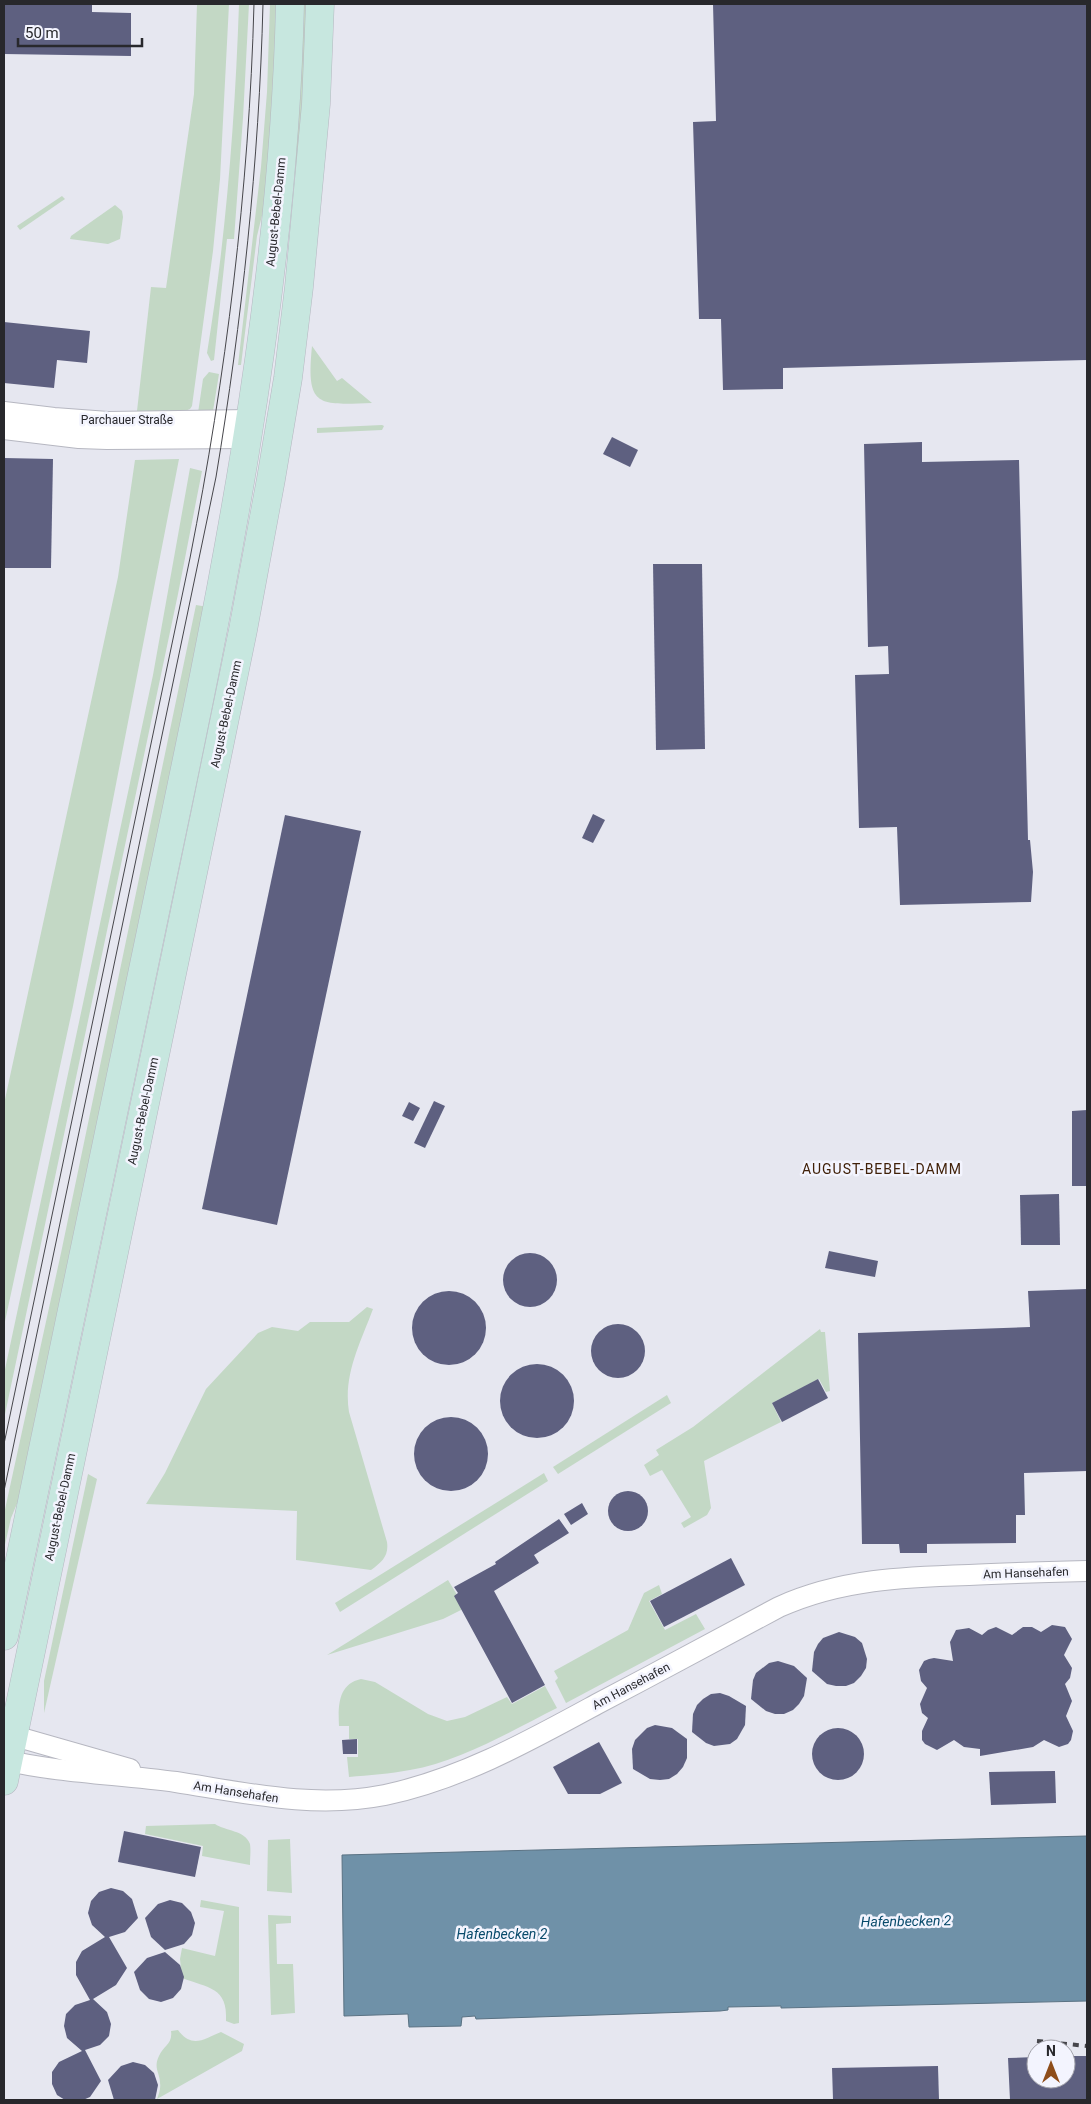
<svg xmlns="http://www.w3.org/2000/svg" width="1091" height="2104" viewBox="0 0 1091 2104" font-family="Roboto,sans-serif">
  <rect width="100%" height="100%" fill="#e6e7f0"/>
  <g fill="#c3d8c5">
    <polygon points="197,4 229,4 220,179 213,251 192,406 190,409 185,411 137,411 151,287 166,288 194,94"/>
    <path d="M239,4H249L243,118L234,239H227L214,360L211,361L207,353C226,238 235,121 239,4Z"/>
    <polygon points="270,4 280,4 267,195 257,236 241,365 238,365 261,167 267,92"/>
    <polygon points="299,4 310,4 304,134 292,228 295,190"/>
    <polygon points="62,196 65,199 20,230 17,226"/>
    <polygon points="115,205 122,211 123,217 120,239 108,244 70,239 71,236"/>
    <path d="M312,346L337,381L342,378L372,403C317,405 306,407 312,346Z"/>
    <polygon points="209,372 219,374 213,411 198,413 203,379"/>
    <polygon points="382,425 384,426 382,430 317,433 317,428"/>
    <polygon points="179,459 73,1006 4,1326 4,1104 118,577 135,460"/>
    <polygon points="190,468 202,471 178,594 4,1419 4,1374 153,675"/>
    <polygon points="196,605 208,607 21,1494 11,1518 4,1549 4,1514 61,1253"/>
    <path d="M367,1307L373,1309C360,1344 343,1375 349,1412L387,1542C389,1556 382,1562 371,1570L296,1560L297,1511L146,1504L165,1473L206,1389L258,1333L272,1327L298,1331L310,1322H349Z"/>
    <polygon points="820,1329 821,1332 825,1332 830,1391 826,1392 819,1379 772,1403 781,1422 704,1461 711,1508 707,1515 684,1528 681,1523 691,1517 662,1470 650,1476 644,1465 659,1455 656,1450 693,1427"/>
    <polygon points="667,1395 671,1403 558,1474 553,1467"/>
    <polygon points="544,1473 548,1481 340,1612 335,1603"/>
    <polygon points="88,1474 97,1479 44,1713 44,1681"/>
    <polygon points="448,1580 465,1608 443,1619 327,1655"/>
    <polygon points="659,1585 662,1594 649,1601 665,1630 696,1614 705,1629 566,1703 555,1681 558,1678 554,1671 628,1630 644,1593"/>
    <path d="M361,1679L375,1682L428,1714L447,1721L465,1717L507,1697L512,1704L545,1686L557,1708C511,1731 461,1761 410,1770C390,1774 369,1775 349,1777L347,1757H358V1739H349V1726H339C338,1706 338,1684 361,1679Z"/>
    <path d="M215,1824C225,1831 245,1830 250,1844C251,1850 250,1859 250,1865L202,1856L203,1846L145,1834L146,1826Z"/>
    <polygon points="290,1839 292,1893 267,1891 268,1840"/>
    <path d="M201,1900L239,1907V2023L234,2024L226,2021C228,1987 208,1988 182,1978L180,1959L182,1948L215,1956L224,1911L200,1907Z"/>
    <polygon points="268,1915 291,1916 291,1923 276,1924 277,1964 293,1964 295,2013 271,2015"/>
    <path d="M178,2030C192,2049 204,2039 221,2032L244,2044L242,2051L157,2099C159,2094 161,2088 160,2083C160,2073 153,2068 159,2056C163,2046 173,2044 171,2031Z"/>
  </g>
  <polygon fill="#6f91a8" stroke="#5a7283" points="1087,1836 1087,2001 781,2008 781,2006 728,2007 728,2010 720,2011 476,2019 475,2016 462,2017 461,2026 409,2027 408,2014 344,2016 342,1855"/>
  <g fill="#5e6080">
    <polygon points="4,4 92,4 92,12 131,13 131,56 4,54"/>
    <polygon points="713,4 1087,4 1087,360 783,368 783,389 723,390 721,319 699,319 693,122 716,121"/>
    <polygon points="4,322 90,331 87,363 57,360 54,388 4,383"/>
    <polygon points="612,437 638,450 630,467 603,454"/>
    <polygon points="922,442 922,462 1019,460 1028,840 1030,840 1033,872 1031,902 900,905 897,827 859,828 855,675 889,674 888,646 868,647 864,444"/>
    <polygon points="4,458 53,459 51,568 4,568"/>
    <polygon points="653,564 702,564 705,749 656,750"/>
    <polygon points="593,814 605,820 593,843 582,838"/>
    <polygon points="285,815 361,831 277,1225 202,1209"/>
    <polygon points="434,1101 445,1106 425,1148 414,1143"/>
    <polygon points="409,1102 420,1108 413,1121 402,1116"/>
    <polygon points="1087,1110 1087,1186 1072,1186 1072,1111"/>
    <polygon points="1059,1194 1060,1245 1021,1245 1020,1195"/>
    <polygon points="829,1251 878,1261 875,1277 825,1268"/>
    <circle cx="530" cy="1280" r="27"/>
    <polygon points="1087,1289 1087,1471 1024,1473 1025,1515 1016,1515 1016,1543 927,1544 927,1553 900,1553 899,1544 862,1544 858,1333 1030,1327 1028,1291"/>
    <circle cx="449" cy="1328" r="37"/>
    <circle cx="618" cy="1351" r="27"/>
    <circle cx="537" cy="1401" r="37"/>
    <polygon points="818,1379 828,1398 782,1422 772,1403"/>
    <circle cx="451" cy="1454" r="37"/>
    <circle cx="628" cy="1511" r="20"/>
    <polygon points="582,1503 588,1514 571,1525 564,1514"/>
    <polygon points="559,1519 569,1533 534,1555 539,1563 494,1591 545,1685 512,1703 454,1596 458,1593 454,1587 496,1564 495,1562"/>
    <polygon points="731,1558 745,1585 664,1627 650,1601"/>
    <polygon points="1052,1625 1065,1627 1072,1639 1064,1655 1072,1668 1070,1678 1065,1684 1072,1701 1066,1716 1073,1731 1071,1740 1068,1744 1059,1747 1044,1740 1033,1747 980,1756 980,1749 964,1747 954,1740 937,1750 925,1744 922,1740 922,1731 928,1718 922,1713 920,1704 927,1688 921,1681 919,1670 924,1661 929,1659 934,1658 953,1661 950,1642 956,1630 969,1628 982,1635 988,1630 996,1627 1012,1635 1023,1627 1032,1627 1041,1632"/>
    <polygon points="839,1632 855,1637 862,1643 867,1659 866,1668 861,1676 854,1683 846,1686 836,1686 827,1684 812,1671 814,1652 818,1644 823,1638"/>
    <polygon points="778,1661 794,1666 807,1678 804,1696 799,1704 793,1710 784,1714 775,1714 766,1711 751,1699 753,1680 756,1673 769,1663"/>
    <polygon points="720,1693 729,1696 746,1706 745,1725 737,1739 730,1744 714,1746 706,1743 692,1732 693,1714 697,1705 703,1699 711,1694"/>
    <polygon points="655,1725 672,1728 687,1739 687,1758 683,1767 677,1774 669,1779 660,1780 650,1779 633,1769 632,1749 635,1740 647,1728"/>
    <circle cx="838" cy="1754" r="26"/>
    <polygon points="357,1739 357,1754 343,1754 342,1740"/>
    <polygon points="599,1742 622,1783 600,1794 568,1794 553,1767"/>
    <polygon points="1055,1771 1056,1803 991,1805 989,1772"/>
    <polygon points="124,1831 201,1847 195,1877 118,1862"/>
    <polygon points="111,1888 123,1891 132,1899 138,1918 125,1932 109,1937 127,1968 116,1985 93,1999 107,2012 111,2024 109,2036 100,2045 85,2050 101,2081 90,2097 83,2100 65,2100 57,2095 52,2084 52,2072 59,2062 82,2051 67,2038 64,2026 66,2014 75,2005 90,2000 76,1975 76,1962 82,1951 105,1937 92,1925 88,1913 91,1901 99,1892"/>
    <polygon points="170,1900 182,1903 191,1912 195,1923 192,1935 184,1944 165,1950 151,1937 145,1918 158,1904"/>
    <polygon points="165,1952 180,1965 184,1977 181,1989 173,1998 161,2002 149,1999 140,1990 134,1972 147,1958"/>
    <polygon points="1066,2056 1087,2056 1087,2100 1010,2100 1008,2058 1036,2057 1036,2079 1066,2079"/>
    <polygon points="133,2062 145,2065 154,2073 158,2085 155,2100 114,2100 108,2080 121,2066"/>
    <polygon points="938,2066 939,2100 833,2100 832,2068"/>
  </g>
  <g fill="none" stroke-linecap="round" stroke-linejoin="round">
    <g stroke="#b6b7c1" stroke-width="22">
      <g id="street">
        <polyline points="4,412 54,418 108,422 251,420"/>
        <polyline points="4,429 79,438 107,439 248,438"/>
        <polyline points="4,1733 130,1769"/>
        <path d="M4,1760C60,1773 118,1774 176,1782C246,1793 314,1809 385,1795C461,1779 529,1741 597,1704C658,1672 719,1639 779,1607C841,1579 904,1577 969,1575C1009,1573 1048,1572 1087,1571"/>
      </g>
    </g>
    <g stroke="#b6b7c1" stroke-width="29">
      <g id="secondary">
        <path d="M4,1636C56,1389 107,1141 159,893C221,599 283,305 290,4"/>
        <polyline points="4,1781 206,810 243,630 271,479 288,378 299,287 316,104 320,4"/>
      </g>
    </g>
    <use href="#street" stroke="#fff" stroke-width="20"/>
    <use href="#secondary" stroke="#c7e7df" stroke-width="28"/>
    <g stroke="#46464b" stroke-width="1">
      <path d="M4,1444L190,558C226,375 249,190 254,4"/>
      <path d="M4,1491L216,477C242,320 259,162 263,4"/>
    </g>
    <polyline stroke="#46464b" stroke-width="4" stroke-dasharray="6 6" stroke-linecap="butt" points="1037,2041 1087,2046"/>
  </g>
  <g text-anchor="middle" stroke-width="5" stroke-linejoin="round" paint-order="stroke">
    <g font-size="12" fill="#28282c" stroke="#f3f4fe">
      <text transform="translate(276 212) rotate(-84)" y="4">August-Bebel-Damm</text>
      <text x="127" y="424">Parchauer Straße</text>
      <text transform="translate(226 714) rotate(-78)" y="4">August-Bebel-Damm</text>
      <text transform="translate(143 1111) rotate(-78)" y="4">August-Bebel-Damm</text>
      <text transform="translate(60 1507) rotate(-78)" y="4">August-Bebel-Damm</text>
      <text transform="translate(1026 1573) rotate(-2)" y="4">Am Hansehafen</text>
      <text transform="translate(631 1686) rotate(-28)" y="4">Am Hansehafen</text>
      <text transform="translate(236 1792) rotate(9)" y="4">Am Hansehafen</text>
    </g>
    <g font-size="14" letter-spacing="1" fill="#412109" stroke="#f3f4fe">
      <text x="882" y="1174">AUGUST-BEBEL-DAMM</text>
    </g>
    <g font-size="14" font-style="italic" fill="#084a6b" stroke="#f3f4fe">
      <text transform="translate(906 1921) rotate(-1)" y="5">Hafenbecken 2</text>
      <text x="502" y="1939">Hafenbecken 2</text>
    </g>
  </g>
  <rect width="1091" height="2104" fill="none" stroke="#28282c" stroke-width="10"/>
  <g transform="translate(1051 2064)"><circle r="24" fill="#f3f4fe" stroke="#a2a2aa"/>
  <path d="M0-4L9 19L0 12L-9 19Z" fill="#8e4d1a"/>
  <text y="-8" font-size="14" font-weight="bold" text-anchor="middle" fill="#28282c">N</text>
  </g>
  <path d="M18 38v8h124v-8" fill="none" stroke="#28282c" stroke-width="2.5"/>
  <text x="25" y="38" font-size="15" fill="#28282c" stroke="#f3f4fe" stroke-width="4" paint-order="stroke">50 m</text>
</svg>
